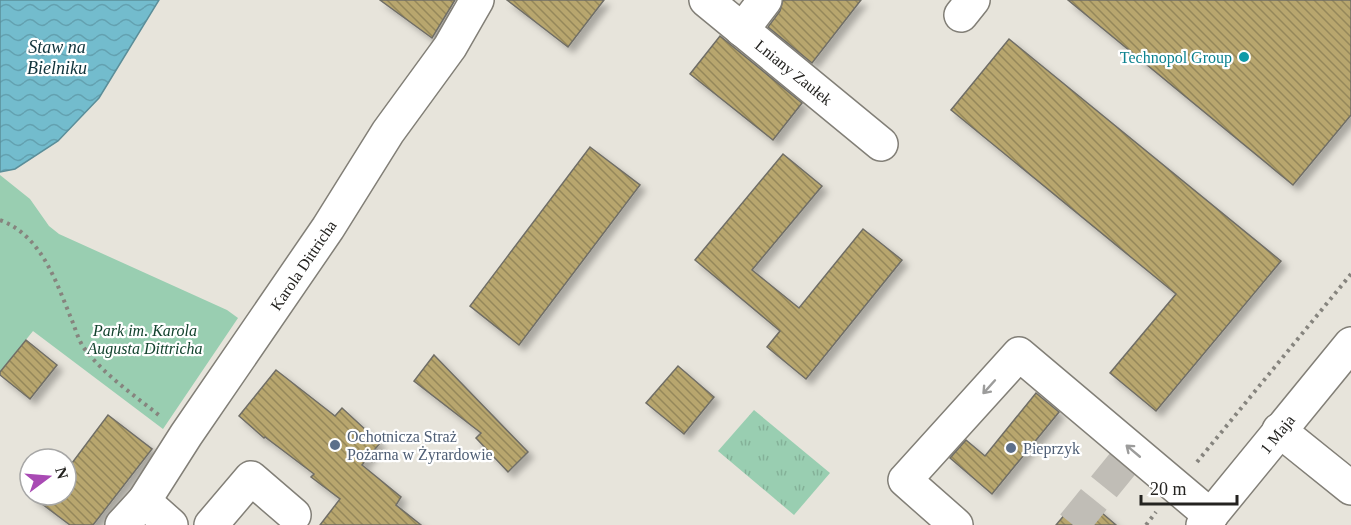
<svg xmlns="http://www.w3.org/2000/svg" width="1351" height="525" viewBox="0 0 1351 525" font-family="'Times New Roman',serif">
  <defs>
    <pattern id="grass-tufts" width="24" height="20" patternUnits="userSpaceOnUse" patternTransform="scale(1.5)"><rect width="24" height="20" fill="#99ceb1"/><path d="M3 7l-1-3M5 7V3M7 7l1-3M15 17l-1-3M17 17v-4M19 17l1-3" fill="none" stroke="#84b198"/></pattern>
    <pattern id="water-waves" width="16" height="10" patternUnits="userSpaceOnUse" patternTransform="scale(1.5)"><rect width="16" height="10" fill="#73bccd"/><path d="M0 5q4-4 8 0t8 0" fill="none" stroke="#63a1b0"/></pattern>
    <pattern id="building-back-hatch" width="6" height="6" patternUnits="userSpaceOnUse" patternTransform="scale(1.5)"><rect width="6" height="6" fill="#b8a66e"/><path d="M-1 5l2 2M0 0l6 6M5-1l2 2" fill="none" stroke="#95875a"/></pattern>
    <filter id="shadow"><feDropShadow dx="5.5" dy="5.5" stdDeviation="3" flood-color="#0004"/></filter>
  </defs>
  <rect width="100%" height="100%" fill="#e7e4db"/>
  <polygon fill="url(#grass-tufts)" points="754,410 830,473 794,515 718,451"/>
  <polygon fill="#99ceb1" points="0,175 30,199 49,226 59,234 227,310 238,318 163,429 33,331 0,372"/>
  <polygon fill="url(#water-waves)" stroke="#5b8e99" stroke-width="1.5" points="0,0 159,0 99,98 58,141 15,169 0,172"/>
  <g fill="url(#building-back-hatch)" stroke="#706e66" stroke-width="1.5" filter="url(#shadow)">
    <polygon points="380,0 455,0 432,38"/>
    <polygon points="507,0 604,0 568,47"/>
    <polygon points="783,0 861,0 812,63 768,27 780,11"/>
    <polygon points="1068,0 1351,0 1351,115 1293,185"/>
    <polygon points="720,36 802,103 773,140 690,74"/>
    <polygon points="1009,39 1281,261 1156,411 1110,373 1176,294 951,110"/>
    <polygon points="590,147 640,185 519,345 470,306"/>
    <polygon points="783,154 822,186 752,270 799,308 863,229 902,260 806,379 767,347 780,331 695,260"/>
    <polygon points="26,340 57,365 30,399 0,375 0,372"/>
    <polygon points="434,355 528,452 508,472 476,438 481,433 414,381"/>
    <polygon points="678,366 714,397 684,434 646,403"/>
    <polygon points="276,370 335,416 342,408 380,443 362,465 401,497 396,505 421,525 320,525 340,499 311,477 314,474 265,437 264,438 239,416"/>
    <polygon points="1036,393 1059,412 992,494 950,458 966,440 985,456"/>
    <polygon points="108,415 152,449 93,525 70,525 30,495 66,495 66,471"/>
    <polygon points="1081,495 1116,525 1056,525"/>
  </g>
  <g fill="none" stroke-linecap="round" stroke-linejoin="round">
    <polyline stroke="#c0bdb6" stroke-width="33" stroke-dasharray="33 16" stroke-linecap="butt" points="1073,525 1133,451"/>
    <g stroke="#827f77" stroke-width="36">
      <g id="minor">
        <polyline points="706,0 881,144"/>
        <polyline points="961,15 973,0"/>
        <polyline points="742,30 765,0"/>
        <polyline points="1279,430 1351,488"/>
        <polyline points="144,501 171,525"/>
        <polyline points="122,525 144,501 186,435 328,228 388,132 450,47 477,0"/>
        <polyline points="211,525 251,478 294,515"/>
        <polyline points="956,525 905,480 1019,354 1211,516"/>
        <polyline points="1203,525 1351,344"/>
      </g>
    </g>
    <g stroke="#86847e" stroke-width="4" stroke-dasharray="3 4.5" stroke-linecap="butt">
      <path d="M0,220C43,236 57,285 73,323C76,331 79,341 84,348C104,375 134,395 160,416"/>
      <polyline points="1197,462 1351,274"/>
      <polyline points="1146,525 1156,512"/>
    </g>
    <use href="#minor" stroke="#fff" stroke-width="33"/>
  </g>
  <defs><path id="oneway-shaft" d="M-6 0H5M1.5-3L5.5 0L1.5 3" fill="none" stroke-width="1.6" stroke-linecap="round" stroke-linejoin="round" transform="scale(1.5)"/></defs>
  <g stroke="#9c9c9b">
    <use href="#oneway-shaft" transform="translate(989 387) rotate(132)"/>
    <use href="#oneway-shaft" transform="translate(1133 451) rotate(-140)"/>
  </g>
  <circle fill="#0f9aa8" stroke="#fff" stroke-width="2" cx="1244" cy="57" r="6"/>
  <g fill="#5c6f8a" stroke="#fff" stroke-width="2">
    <circle cx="335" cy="445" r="6"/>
    <circle cx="1011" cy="448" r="6"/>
  </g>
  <g text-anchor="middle" stroke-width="4.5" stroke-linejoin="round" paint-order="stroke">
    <g font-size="16" fill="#0d838f" stroke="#fff" text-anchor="end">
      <text x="1232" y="63">Technopol Group</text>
    </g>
    <g font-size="16" fill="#242320" stroke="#fff">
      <text transform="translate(794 72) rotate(39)" y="6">Lniany Zaułek</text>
      <text transform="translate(303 265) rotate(-56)" y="6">Karola Dittricha</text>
      <text transform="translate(1277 434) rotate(-51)" y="6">1 Maja</text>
    </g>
    <g font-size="16" font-style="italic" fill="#13432e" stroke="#fff">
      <text x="145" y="336">Park im. Karola<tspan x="145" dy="18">Augusta Dittricha</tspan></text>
    </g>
    <g font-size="16" fill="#4e5e75" stroke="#fff" text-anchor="start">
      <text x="347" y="442">Ochotnicza Straż<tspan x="347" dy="18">Pożarna w Żyrardowie</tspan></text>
      <text x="1023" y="454">Pieprzyk</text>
    </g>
    <g font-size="18" font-style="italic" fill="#10333b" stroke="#fff">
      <text x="57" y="53">Staw na<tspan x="57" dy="21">Bielniku</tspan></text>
    </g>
  </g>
  <g transform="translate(48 477) rotate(74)"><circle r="28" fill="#ffffff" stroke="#a7a7a6" stroke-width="1.5"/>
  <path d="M0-4.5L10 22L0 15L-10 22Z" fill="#a94ab4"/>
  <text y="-9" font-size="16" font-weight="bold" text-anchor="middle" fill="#242320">N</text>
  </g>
  <path d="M1141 495v9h96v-9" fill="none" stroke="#242320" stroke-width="3"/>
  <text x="1150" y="495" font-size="18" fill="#242320" stroke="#ffffff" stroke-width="4.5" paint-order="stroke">20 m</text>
</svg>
